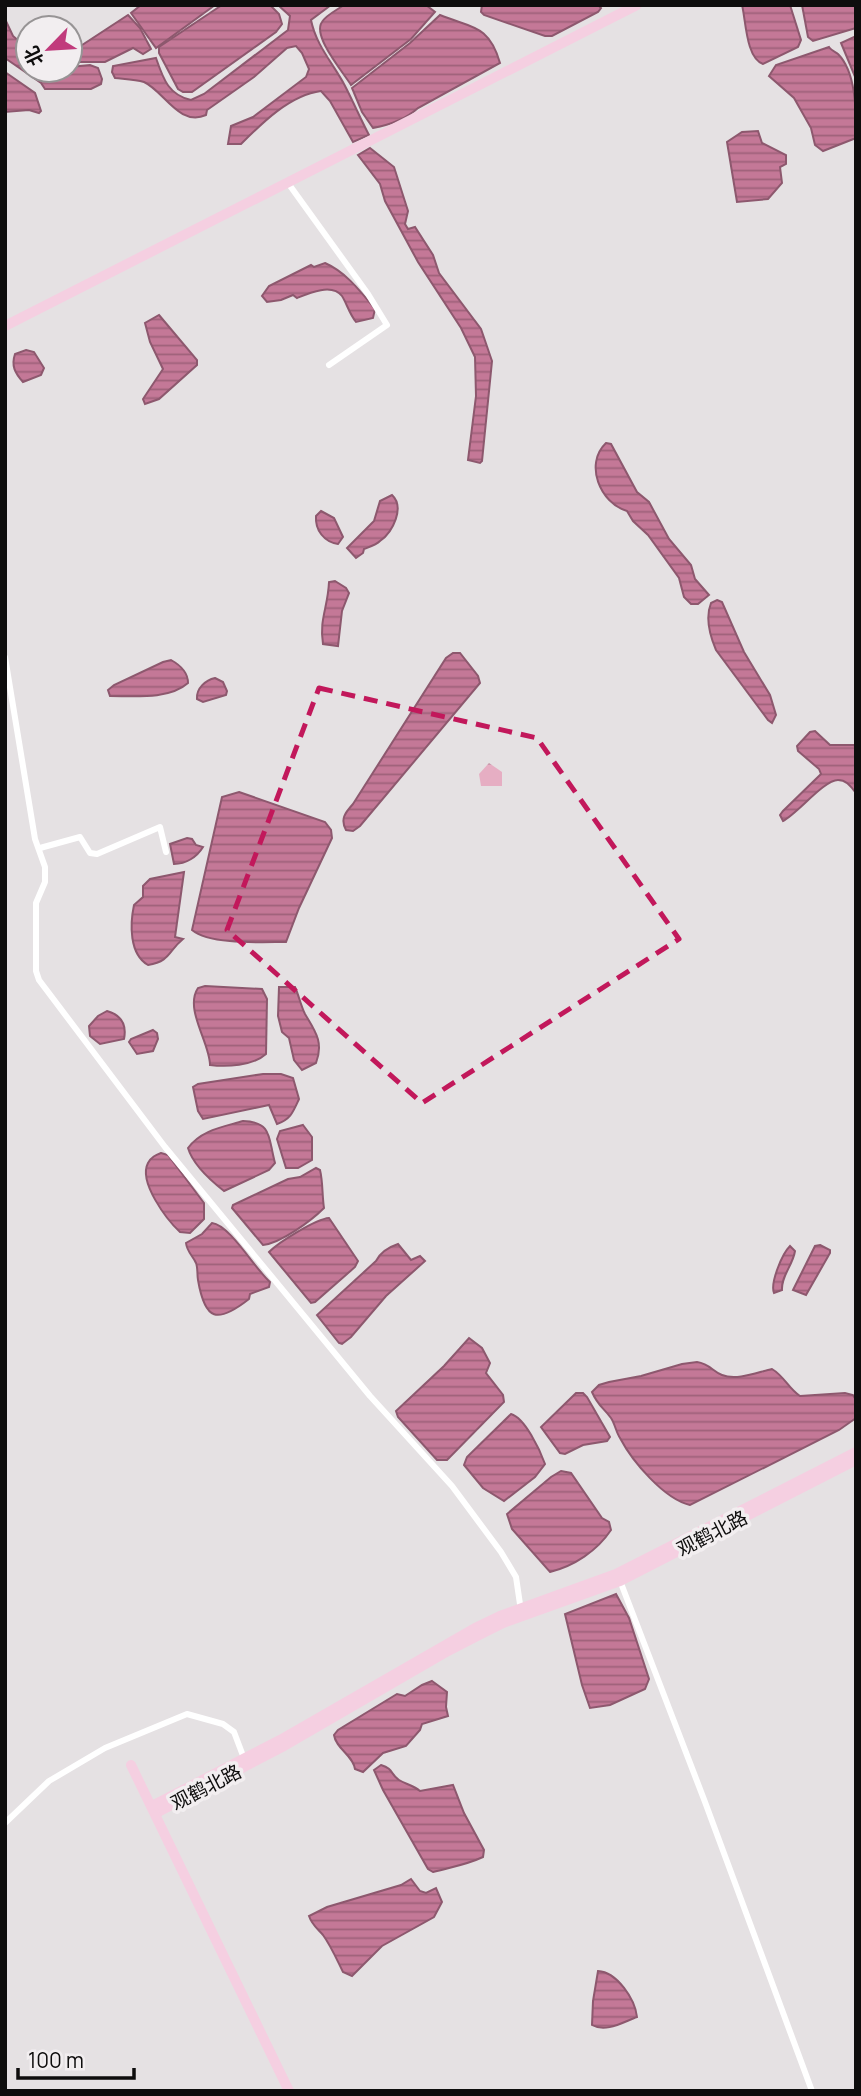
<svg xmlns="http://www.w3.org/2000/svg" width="861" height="2096" viewBox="0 0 861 2096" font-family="Manrope,'Noto Sans SC',sans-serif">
  <defs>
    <pattern id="forest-firs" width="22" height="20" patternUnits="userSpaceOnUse" patternTransform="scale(1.75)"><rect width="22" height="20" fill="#e6aec3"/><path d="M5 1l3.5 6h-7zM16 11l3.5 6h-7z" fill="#c494a6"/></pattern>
    <pattern id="water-rules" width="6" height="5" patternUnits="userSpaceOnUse" patternTransform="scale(1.75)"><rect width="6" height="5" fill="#c47897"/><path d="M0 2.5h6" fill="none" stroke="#9e617a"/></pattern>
  </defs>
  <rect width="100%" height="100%" fill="#e5e1e3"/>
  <polygon fill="url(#forest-firs)" points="489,763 502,772 502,786 481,786 479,774"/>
  <g fill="url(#water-rules)" stroke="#8d586e" stroke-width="2">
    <polygon points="141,5 215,5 156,48 131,13"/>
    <polygon points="222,5 270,5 279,14 282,24 276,32 192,92 183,92 178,89 159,53 159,47"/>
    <path d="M278,5H331L311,20C316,45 332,62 344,84C353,101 360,118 369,135L353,142L330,101L321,91C290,95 262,123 241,144H228L231,126L253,117L306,77L309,69L302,53L296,46L287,48L254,77L207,110L206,115C179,127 164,91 144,82C135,79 124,79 115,78L112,72L113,66L156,58C163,78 168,95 191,100L204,94L288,30L290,16Z"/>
    <path d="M344,5H426L435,12L411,39L351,85C343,72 312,36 322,22C326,15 337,10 344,5Z"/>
    <polygon points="482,5 598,5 601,8 598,12 552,36 545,36 484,15 481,12"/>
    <path d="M742,5H790L801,40L798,47L763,64C746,58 746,21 742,5Z"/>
    <polygon points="802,5 856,5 856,28 813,41 808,37"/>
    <polygon points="128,15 140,28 151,49 143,54 133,48 105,62 71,62 70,53"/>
    <path d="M440,15C471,28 489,24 500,63L418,108C406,119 389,125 373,128L362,112L352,88L410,43Z"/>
    <polygon points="5,19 13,36 28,49 28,70 70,70 70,67 90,65 98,68 102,79 101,84 91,89 45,89 41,83 5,58"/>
    <polygon points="856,36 856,79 841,43"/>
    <path d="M829,47C831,50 835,52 838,54C857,73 856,114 856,138L823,151L815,145L811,128L794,98L769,76L776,65Z"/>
    <polygon points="5,72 35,93 41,111 39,113 29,110 5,112"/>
    <polygon points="758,131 762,143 786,155 786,164 780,167 782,183 768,199 737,202 727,142 742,132"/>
    <polygon points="370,148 394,167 408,211 405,224 408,229 415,227 433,255 439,273 481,329 492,361 482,461 480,463 468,460 476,396 475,357 461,328 418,262 385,201 380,184 358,155"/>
    <path d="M325,263C346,272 361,292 375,309L373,318L356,322C349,313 347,304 342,296C332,283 309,293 297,298L293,295L281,300L267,302L262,296L269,286L311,265L314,267Z"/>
    <polygon points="159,315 197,360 197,365 159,399 145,404 143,399 163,369 150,342 145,323"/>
    <path d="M26,350L34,352L44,368L41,375L23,382C15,373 11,366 15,354Z"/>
    <path d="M606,443L611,444L637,492L649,502L669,539L691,565L695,579L709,595L698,604H691L684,597L679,578L648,535L633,521L627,511C600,503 584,464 606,443Z"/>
    <path d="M392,495C405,507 393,532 380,541C376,545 369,547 364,549L363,553L356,558L347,548L374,521L380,501Z"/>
    <path d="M321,511L334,518L343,537L338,544C324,542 315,530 316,516Z"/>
    <path d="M335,581L346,588L349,593L342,611L338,646L323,644C319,620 328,607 329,582Z"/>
    <path d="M717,600L722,602L744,652L770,695L776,715L772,723L768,720L716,650C710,636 705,618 711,603Z"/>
    <path d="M453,653H460L478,676L480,683L360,826L353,831L346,830C340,819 345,813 353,804L446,658Z"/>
    <path d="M171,660C180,665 188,673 188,683C169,700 133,696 110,696L108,690L114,685L163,662Z"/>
    <path d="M215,678L223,682L227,691L226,695L203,702L197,699C196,688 206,680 215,678Z"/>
    <path d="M815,731L830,745H854L856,748V793C851,787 847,780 838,780C824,780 798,813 783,821L780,815L783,811L821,774L819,769L798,751L797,746L810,732Z"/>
    <path d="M239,792L325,822L331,830L332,838L299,908L286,942C262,942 210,945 192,930L222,797Z"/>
    <path d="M187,838L192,839L196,845L203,847C197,857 186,864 174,864L170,844Z"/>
    <path d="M184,872L175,937L183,939C168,951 171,961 148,965C129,954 130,924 134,905L143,897V886L150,879Z"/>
    <path d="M205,986L262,989L267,999L266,1054C253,1066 226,1067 210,1065C210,1043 184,1009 198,988Z"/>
    <path d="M279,987H295C299,996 301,1006 305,1014C315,1031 324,1042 316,1063L302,1070L294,1060L289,1038L282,1032L278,1016Z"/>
    <path d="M107,1011C121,1015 127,1024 124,1039L100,1044L90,1036L89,1026L98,1016Z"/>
    <polygon points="153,1030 157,1033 158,1039 153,1051 137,1054 129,1042 131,1039"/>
    <path d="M263,1074H281L293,1078L299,1099C293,1112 291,1119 277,1124L269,1105L203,1119L198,1111L193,1087L198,1084Z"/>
    <path d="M243,1121C273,1122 268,1138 275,1163L269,1170L224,1191C210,1180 193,1165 188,1148C201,1130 223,1127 243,1121Z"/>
    <polygon points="303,1125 312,1137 312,1160 298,1168 286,1168 277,1139 280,1131"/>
    <path d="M161,1153L168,1155L204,1203V1219L190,1233L180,1232C167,1220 138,1182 148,1163C151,1157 156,1155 161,1153Z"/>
    <path d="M316,1168L320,1170C323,1182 322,1195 324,1208C311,1221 281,1243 263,1245L232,1208L233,1205L288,1179L300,1177Z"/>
    <path d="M329,1218L358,1261L355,1267L315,1302L311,1303L269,1252C279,1242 316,1219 329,1218Z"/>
    <path d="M212,1223C230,1225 255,1269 270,1282L269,1287L250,1294L249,1299C217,1324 205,1321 198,1280C197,1275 198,1268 196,1263C193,1256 187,1252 186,1243L202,1234Z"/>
    <path d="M398,1244L411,1260L420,1256L425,1261L386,1296L351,1337L342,1344L339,1343L317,1315L376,1261C380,1253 389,1247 398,1244Z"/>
    <polygon points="820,1245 830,1250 830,1253 806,1295 793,1290 815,1246"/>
    <path d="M790,1246L795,1251C793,1265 781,1276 782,1290L774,1293C770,1283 782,1254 790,1246Z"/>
    <polygon points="469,1338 482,1348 490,1363 486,1373 503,1395 504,1402 447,1460 437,1460 398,1417 396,1411 444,1366"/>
    <path d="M697,1362C710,1364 712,1371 722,1375C737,1381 758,1372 772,1369C784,1376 789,1389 800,1396L845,1393L853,1395L856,1400V1418L839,1430L690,1505C664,1499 632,1461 620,1438C616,1432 615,1424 611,1418C603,1407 598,1406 592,1392L599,1385L609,1382L641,1376L682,1364Z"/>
    <polygon points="576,1393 583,1393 587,1397 610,1437 607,1441 583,1445 565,1454 560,1453 541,1427"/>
    <path d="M511,1414C525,1418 540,1450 545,1464L535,1477L504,1501L483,1488L464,1465L467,1457Z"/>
    <path d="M561,1471L571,1473L602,1518L609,1522L611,1530C597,1551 574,1566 550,1572L512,1529L507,1514L551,1477Z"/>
    <polygon points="616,1594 629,1618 649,1679 645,1689 610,1705 590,1708 582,1685 565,1614"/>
    <path d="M432,1681L447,1692L446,1707L448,1716L422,1724L420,1730L406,1746L383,1753L363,1772L355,1769C353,1755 336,1749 334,1735L338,1730L397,1694L405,1696L422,1685Z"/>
    <path d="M381,1765C394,1769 390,1774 399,1780C405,1784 413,1785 420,1791L453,1785L464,1813L484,1850L483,1857C466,1865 451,1867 433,1872L428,1869L383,1790L374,1770Z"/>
    <path d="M411,1879L420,1891L426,1893L436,1888L442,1902L434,1917L382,1946L352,1976L343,1972C337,1960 331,1946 323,1935C317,1928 312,1925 309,1916L327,1907L401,1885Z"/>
    <path d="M598,1971C617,1972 635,1999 637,2017C623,2022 606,2033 592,2025L593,2001Z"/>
  </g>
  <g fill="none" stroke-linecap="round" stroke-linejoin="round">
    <g stroke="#fff" stroke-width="6">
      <polyline points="288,183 368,294 387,325 329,365"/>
      <polyline points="5,657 35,839 45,867 45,882 36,903 36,971 39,980 165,1147 370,1396 452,1486 501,1552 516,1577 521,1611"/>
      <polyline points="40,848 80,837 90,853 97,854 160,827 166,852"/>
      <polyline points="619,1578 705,1802 812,2091"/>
      <polyline points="5,1823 49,1781 105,1748 187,1714 223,1724 234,1732 245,1761"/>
    </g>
    <g stroke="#f5cfe1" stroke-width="10">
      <polyline points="5,326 637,5"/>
      <polyline points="856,1452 616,1574 500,1616 475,1628 280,1740 152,1806 156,1813 284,1746 448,1651 479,1635 503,1623 620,1581 856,1460"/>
      <polyline points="131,1765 289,2091"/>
    </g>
  </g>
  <path fill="none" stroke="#c2185b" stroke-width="5" stroke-dasharray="14 9" stroke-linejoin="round" d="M319,688L537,738L679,939L422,1103L227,930Z"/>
  <g text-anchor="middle" stroke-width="7" stroke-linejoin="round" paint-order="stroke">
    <g font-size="19" fill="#0e0d0d" stroke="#f2eef0">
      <text transform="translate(712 1533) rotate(-27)" y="7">观鹤北路</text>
      <text transform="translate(206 1787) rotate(-27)" y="7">观鹤北路</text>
    </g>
  </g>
  <rect width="861" height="2096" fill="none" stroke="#0e0d0d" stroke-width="14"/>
  <g transform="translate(49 49) rotate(245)"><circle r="33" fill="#f2eef0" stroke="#979495" stroke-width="2"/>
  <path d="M0-5L12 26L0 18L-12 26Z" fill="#c13b7c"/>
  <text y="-10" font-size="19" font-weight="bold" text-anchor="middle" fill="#0e0d0d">北</text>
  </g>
  <path d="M18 2068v10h116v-10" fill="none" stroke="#0e0d0d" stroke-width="3.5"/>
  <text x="28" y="2068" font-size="21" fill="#0e0d0d" stroke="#f2eef0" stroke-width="5" paint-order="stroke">100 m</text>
</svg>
